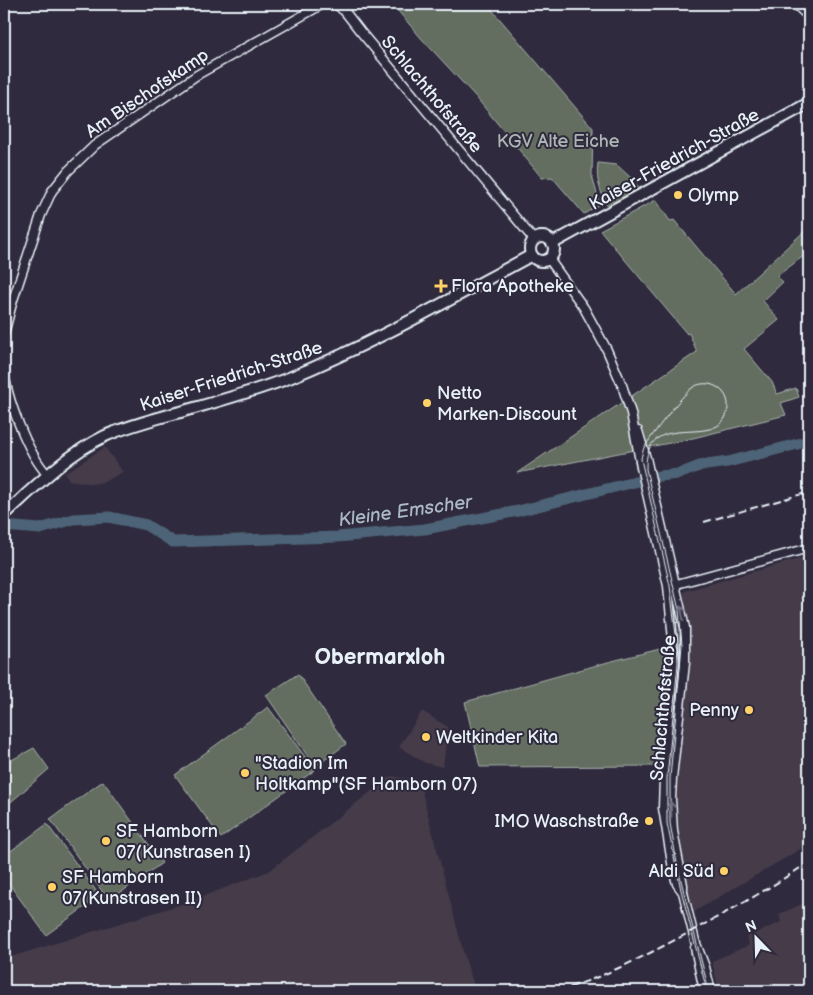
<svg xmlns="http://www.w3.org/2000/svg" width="813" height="995" viewBox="0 0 813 995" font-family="'Balsamiq Sans',sans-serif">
  <rect width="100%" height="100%" fill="#2f2a3d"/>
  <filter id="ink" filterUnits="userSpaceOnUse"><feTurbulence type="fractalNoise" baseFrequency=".02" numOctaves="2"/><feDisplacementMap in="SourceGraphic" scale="10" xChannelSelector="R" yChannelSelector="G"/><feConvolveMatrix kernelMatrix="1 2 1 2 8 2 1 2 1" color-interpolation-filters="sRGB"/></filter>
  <g filter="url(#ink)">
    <g fill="#443a49">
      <polygon points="105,447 123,472 104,482 93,484 69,480 65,473"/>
      <polygon points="809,556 809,844 694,912 673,831 690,631 683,595 685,591"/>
      <polygon points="422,711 448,727 443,767 425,763 399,747"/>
      <polygon points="391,776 419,780 465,958 476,991 4,991 4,959 185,903 269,871"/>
      <polygon points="809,901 809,988 807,991 719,991 712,961 749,945 746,937 781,922 779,914"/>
    </g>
    <g fill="#646e61" stroke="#a6b0ac">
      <polygon points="392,4 487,4 593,128 592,176 600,204 584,214 552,177 542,178 475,96 421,38"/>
      <path d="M598,163L617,165L631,178L644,195L611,212C602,195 595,183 598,163Z"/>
      <polygon points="656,200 670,221 674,220 736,294 809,227 809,252 777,276 783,282 763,301 779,320 744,349 772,382 777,394 796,388 799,397 781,403 786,415 685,440 517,473 697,352 689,333 687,334 600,230"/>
      <polygon points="668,647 665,690 656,766 480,767 465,702 608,662"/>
      <polygon points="298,674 346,744 315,767 266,695"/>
      <polygon points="268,707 315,770 221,838 175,775"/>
      <polygon points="34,748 49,769 4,808 4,764"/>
      <polygon points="103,781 162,863 109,901 50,819"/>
      <polygon points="47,824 100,896 46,935 4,877 4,856"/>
    </g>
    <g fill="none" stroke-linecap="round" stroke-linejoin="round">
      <polyline stroke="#4d6477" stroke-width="11" points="4,526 40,529 74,519 109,517 146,525 173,542 338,537 425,529 518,511 659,476 679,474 699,466 728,462 809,441"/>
      <g stroke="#e8f1f8" stroke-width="11">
        <g id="minor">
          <polyline points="336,4 346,13 360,31 534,240"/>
          <polyline points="795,4 809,17"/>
          <polyline points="549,259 584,308 607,350 622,385 631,413 641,467 668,586 675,662 664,778 663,808 673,869 677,884 683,892"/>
          <polyline points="4,334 13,300 41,215 52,191 68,171 95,145 197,75 323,4"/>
          <path d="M4,369C6,397 28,454 47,474"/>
          <polyline points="638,431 646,458 685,628 685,663 672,778 671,799 673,831 683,885 683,892 695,941 705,967 711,991"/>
          <polyline points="673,585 809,548"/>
          <polyline points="695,948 704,991"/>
        </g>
      </g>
      <g stroke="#e8f1f8" stroke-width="14">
        <g id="major">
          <circle cx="542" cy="249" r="12"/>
          <polyline points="553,243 809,103"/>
          <path d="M4,515C36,486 66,455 105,436C130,425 158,418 184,411C219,401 255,391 289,378C373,344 452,298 532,255"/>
        </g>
      </g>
      <use href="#minor" stroke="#2f2a3d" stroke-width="8"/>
      <use href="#major" stroke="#2f2a3d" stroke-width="10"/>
      <path stroke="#e8f1f8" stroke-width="1" d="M707,991L681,890L667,823V778L678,663L677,643L670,586L641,459C642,455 642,452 644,448C651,436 682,395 692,388C704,379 722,385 727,399C729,405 728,412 725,418C709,447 645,409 646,469L679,610L682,645L670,778V823L678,869L709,991"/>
      <g stroke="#e8f1f8" stroke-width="2" stroke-dasharray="8 4" stroke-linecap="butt">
        <polyline points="704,522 809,492"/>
        <path d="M558,991C605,977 647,955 690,932C731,910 771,888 809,862"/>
      </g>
    </g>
    <defs><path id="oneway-shaft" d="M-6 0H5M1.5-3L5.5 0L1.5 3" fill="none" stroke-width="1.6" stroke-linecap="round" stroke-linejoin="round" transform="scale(1.25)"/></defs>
    <g stroke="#70707e">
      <use href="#oneway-shaft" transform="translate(682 613) rotate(-101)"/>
      <use href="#oneway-shaft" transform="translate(671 809) rotate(-93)"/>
    </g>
  </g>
  <g fill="#ffd166" stroke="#2f2a3d" stroke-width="2">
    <circle cx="678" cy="195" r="5"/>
    <path d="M438.5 278.5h5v5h5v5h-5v5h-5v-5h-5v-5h5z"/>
    <circle cx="427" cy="403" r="5"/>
    <circle cx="749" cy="710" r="5"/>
    <circle cx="426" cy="737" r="5"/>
    <circle cx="245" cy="773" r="5"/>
    <circle cx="649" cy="821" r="5"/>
    <circle cx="106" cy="841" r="5"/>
    <circle cx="724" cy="871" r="5"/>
    <circle cx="52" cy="887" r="5"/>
  </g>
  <g text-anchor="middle" stroke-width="4" stroke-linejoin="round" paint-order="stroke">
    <g font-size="18" fill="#e8f1f8" stroke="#2f2a3d">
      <text transform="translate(147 93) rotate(-34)" y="6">Am Bischofskamp</text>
      <text transform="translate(432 94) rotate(50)" y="6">Schlachthofstraße</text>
      <text transform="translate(674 159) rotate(-29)" y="6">Kaiser-Friedrich-Straße</text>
      <text transform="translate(231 376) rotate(-18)" y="6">Kaiser-Friedrich-Straße</text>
      <text transform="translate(663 708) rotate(-85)" y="6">Schlachthofstraße</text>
    </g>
    <g font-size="18" fill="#adb6b4" stroke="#2f2a3d">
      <text x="558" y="147">KGV Alte Eiche</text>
    </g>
    <g font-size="18" fill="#e8f1f8" stroke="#2f2a3d" text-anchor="start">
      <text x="688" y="201">Olymp</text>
      <text x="451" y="292">Flora Apotheke</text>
      <text x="437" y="399">Netto<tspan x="437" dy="21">Marken-Discount</tspan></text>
      <text x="739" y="716" text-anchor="end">Penny</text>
      <text x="436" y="743">Weltkinder Kita</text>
      <text x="255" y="769">"Stadion Im<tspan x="255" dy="21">Holtkamp"(SF Hamborn 07)</tspan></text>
      <text x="639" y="827" text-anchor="end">IMO Waschstraße</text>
      <text x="116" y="837">SF Hamborn<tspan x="116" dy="21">07(Kunstrasen I)</tspan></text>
      <text x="714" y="877" text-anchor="end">Aldi Süd</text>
      <text x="62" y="883">SF Hamborn<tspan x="62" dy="21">07(Kunstrasen II)</tspan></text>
    </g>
    <g font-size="19" font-style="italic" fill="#aab9c4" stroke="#2f2a3d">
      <text transform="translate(405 510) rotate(-8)" y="7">Kleine Emscher</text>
    </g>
    <g font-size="22" font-weight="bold" fill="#e8f1f8" stroke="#2f2a3d">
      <text x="380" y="664">Obermarxloh</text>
    </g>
  </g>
  <rect width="813" height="995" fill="none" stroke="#2f2a3d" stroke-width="20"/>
  <rect x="10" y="10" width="793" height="975" fill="none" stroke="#e8f1f8" stroke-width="2" filter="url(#ink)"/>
  <g transform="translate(756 938) rotate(337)" stroke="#2f2a3d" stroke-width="4" paint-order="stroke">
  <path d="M0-4L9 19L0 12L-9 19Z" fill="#e8f1f8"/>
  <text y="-8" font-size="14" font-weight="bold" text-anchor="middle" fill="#e8f1f8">N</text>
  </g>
</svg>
